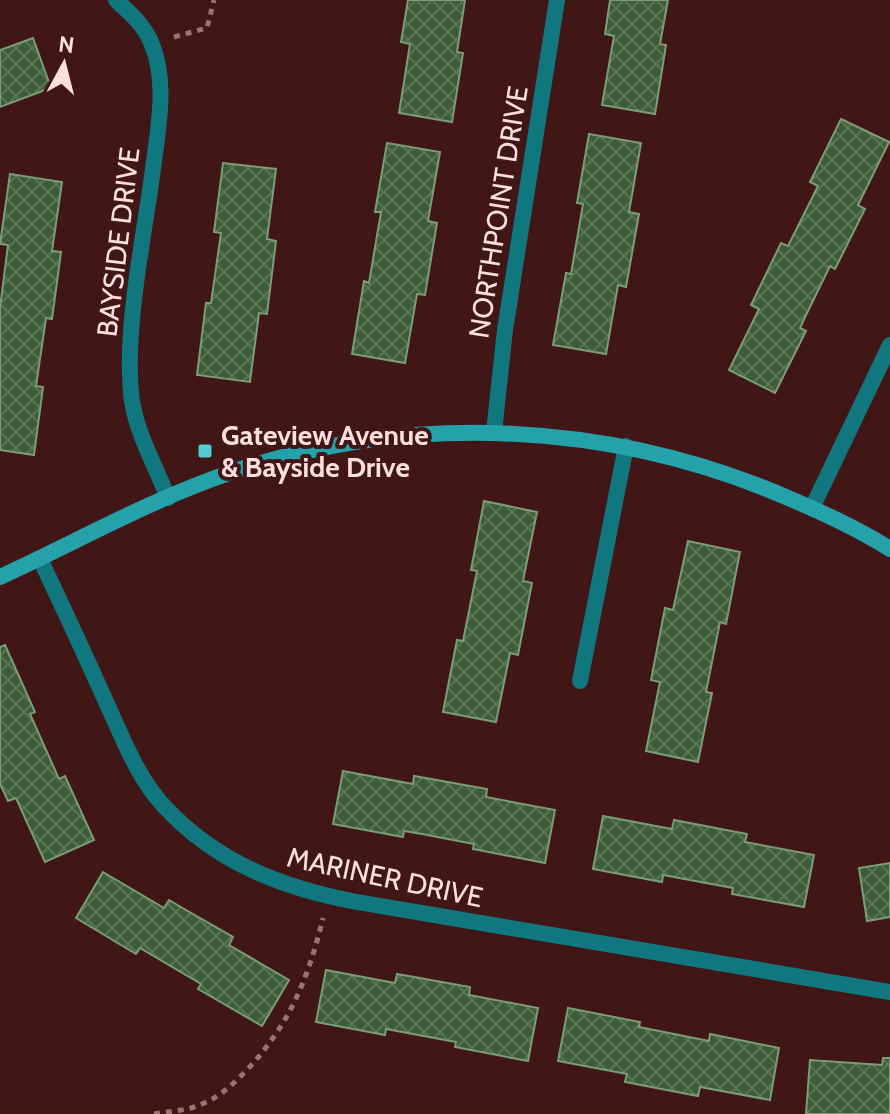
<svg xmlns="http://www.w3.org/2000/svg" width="890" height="1114" viewBox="0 0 890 1114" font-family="Cabin,sans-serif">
  <defs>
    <pattern id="building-cross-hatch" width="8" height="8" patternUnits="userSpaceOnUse" patternTransform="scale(2)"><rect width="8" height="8" fill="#3d5d39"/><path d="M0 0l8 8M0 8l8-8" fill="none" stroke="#5a7455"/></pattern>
  </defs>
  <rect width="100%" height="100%" fill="#411616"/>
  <g fill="url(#building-cross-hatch)" stroke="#7b9d76" stroke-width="2">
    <polygon points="408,0 465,0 457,52 463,53 452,122 399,113 410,44 401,42"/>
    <polygon points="610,0 668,0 660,44 666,45 655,114 602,105 614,36 605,34"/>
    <polygon points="33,38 51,88 0,107 0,50"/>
    <polygon points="841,119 889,142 858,205 865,209 835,269 830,266 808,311 800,328 806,331 775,393 729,370 759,309 751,305 781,243 788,246 818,186 810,182"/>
    <polygon points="589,134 641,143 629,212 639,214 626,287 618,285 606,354 553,345 566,273 571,274 583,204 577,203"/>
    <polygon points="387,143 440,152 428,221 437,223 425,295 417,294 405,363 352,354 364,281 369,283 381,212 375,212"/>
    <polygon points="223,163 276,169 267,239 276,241 267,314 259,313 250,382 197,375 206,303 211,303 221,233 214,232"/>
    <polygon points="10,174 62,182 52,251 61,252 52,319 46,318 36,386 43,387 34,455 0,450 0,308 8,245 0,244"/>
    <polygon points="484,501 537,512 523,581 532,583 518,655 510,653 496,722 443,712 457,640 463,641 477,571 471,570"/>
    <polygon points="688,541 740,552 726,624 720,622 706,692 712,693 698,762 646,751 660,682 651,680 665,608 673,610"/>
    <polygon points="5,645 35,712 30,714 59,779 65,776 94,840 45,862 16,798 8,801 0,784 0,647"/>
    <polygon points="343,771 413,784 414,776 487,789 486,797 555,810 545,863 473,849 474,844 422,834 404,831 403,837 333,824"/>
    <polygon points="603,816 672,829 674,820 747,834 745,842 814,855 804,907 732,894 733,888 663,875 662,882 593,869"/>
    <polygon points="890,863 890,917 867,921 859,868"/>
    <polygon points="103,872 164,908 169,900 186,910 233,937 229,945 289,980 262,1026 198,989 201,984 140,948 136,954 76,918"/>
    <polygon points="326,970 395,983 397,974 470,987 469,995 538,1008 528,1061 455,1047 456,1042 386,1029 385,1035 316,1022"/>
    <polygon points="568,1008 640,1022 639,1027 709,1041 710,1034 779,1048 770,1100 700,1087 698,1096 625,1082 627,1074 558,1061"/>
    <polygon points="883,1058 890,1058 890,1114 806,1114 810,1060 882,1065"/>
  </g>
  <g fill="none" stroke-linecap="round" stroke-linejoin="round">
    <g stroke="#997473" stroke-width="5" stroke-dasharray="6 6" stroke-linecap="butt">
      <polyline points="174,37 207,28 214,0"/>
      <path d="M154,1114C170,1111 187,1111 202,1104C220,1097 233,1084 246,1071C290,1024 308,979 323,918"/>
    </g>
    <g stroke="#11777e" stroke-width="16">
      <path d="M116,0C130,13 143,24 151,42C168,81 158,128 153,169C144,238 123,333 132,401C137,434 156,467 168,498"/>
      <polyline points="494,432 505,330 557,0"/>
      <polyline points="812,508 890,345"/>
      <path d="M40,559C63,607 85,655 107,704C123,738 137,777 163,805C216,863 283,888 357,902L890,992"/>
      <polyline points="580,681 626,446"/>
    </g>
    <path stroke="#24a1a9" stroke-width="16" d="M0,577C76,542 152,499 232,472C415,411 616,422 793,500C826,514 860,530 890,549"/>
  </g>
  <rect fill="#51ccd5" stroke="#411616" stroke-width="3" x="197" y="443" width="16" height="16" rx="4"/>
  <g text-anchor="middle" stroke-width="8" stroke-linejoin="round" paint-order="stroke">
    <g font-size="28" fill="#fedfdd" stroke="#411616">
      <text transform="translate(498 212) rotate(-81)" y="10">NORTHPOINT DRIVE</text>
      <text transform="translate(118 242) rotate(-83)" y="10">BAYSIDE DRIVE</text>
      <text transform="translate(385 877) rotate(12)" y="10">MARINER DRIVE</text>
    </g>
    <g font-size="28" font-weight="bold" fill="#fedfdd" stroke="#411616" text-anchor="start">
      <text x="221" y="445">Gateview Avenue<tspan x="221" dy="32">&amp; Bayside Drive</tspan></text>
    </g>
  </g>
  <g transform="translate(64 64) rotate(7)" stroke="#411616" stroke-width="6" paint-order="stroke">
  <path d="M0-6L14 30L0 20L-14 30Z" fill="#fedfdd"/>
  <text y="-12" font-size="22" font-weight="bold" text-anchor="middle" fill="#fedfdd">N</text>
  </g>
</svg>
